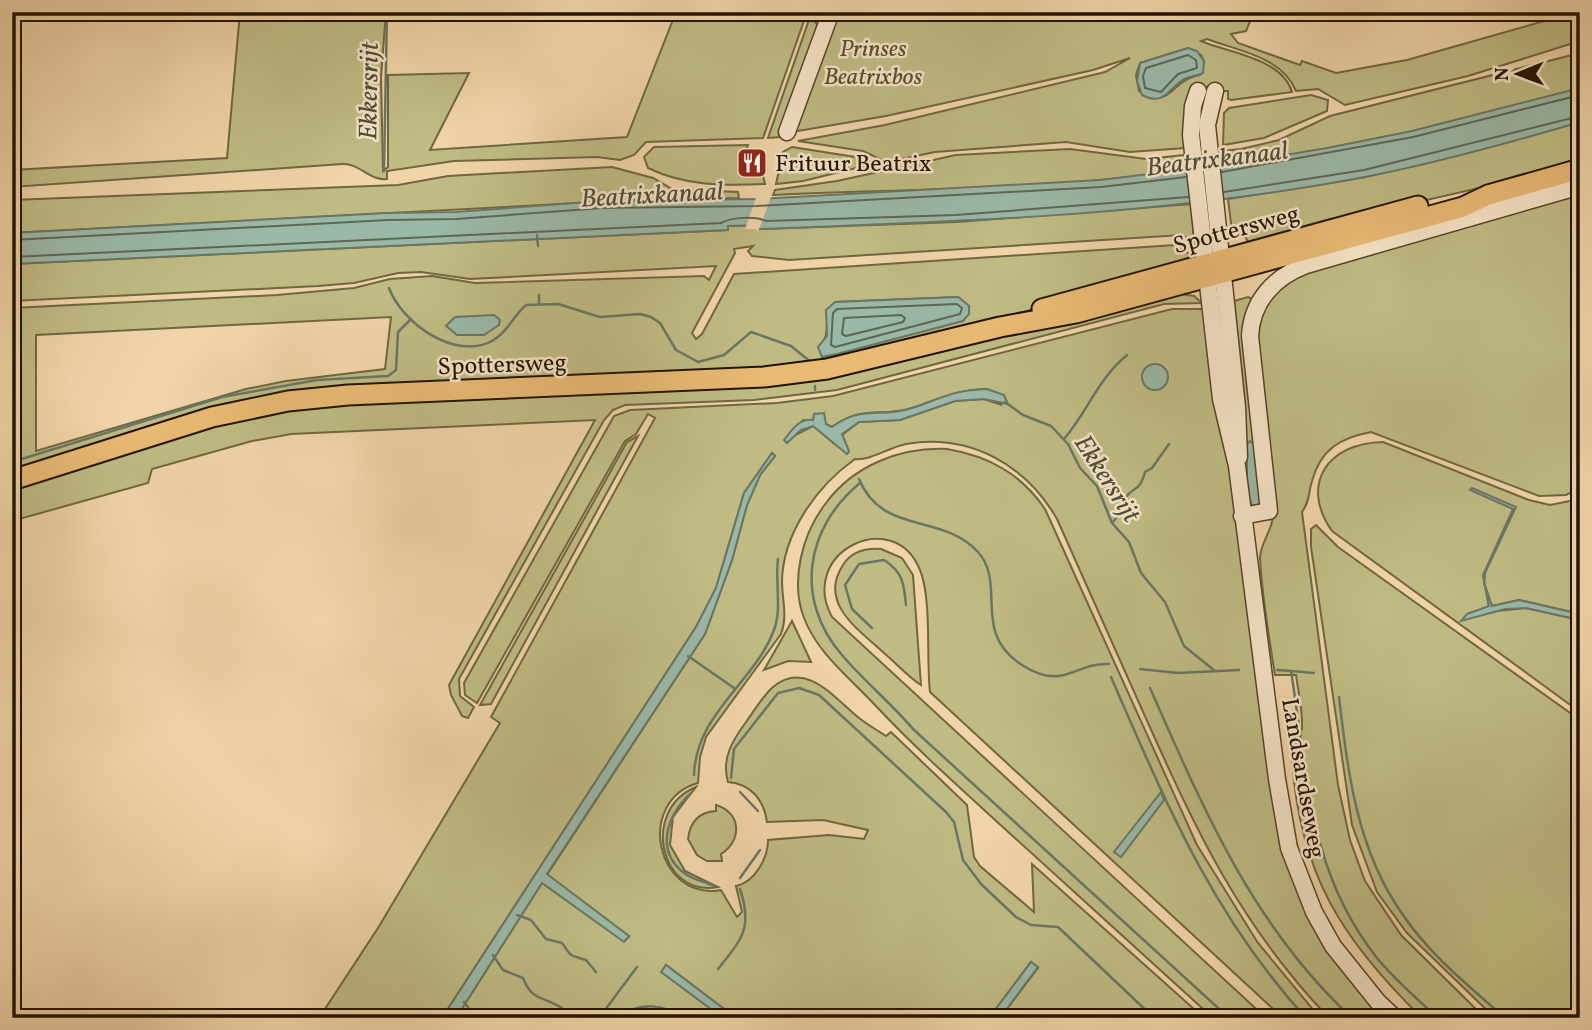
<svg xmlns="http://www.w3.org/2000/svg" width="1592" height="1030" viewBox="0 0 1592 1030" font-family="Vollkorn,serif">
  <rect width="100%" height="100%" fill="#f0d4a7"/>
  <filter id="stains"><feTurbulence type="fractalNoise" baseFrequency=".00286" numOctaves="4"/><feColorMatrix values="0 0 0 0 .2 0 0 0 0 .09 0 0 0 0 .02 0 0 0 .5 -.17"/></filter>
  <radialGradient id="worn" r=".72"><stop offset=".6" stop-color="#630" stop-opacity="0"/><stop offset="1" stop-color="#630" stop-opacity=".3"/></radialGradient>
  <g fill="#bfbb83" stroke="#706742" stroke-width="2" fill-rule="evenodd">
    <path d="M240,12H386L381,77L383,171L388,167V75L469,73L430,150L627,137L676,12H807L763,138L646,142L634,155L620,160L597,157L454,161L387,171V179C369,181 360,163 342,164L12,187V170L227,158Z"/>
    <path d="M835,12H1254L1246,31L1231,34L1238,43L1300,65L1302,61L1336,73L1407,60L1576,12H1580V41L1468,76L1345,105L1318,89L1296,91C1282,57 1239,51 1207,39L1201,41C1229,53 1282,58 1292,92L1231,100L1228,99V91H1223L1204,130L1195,132L1185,117V148L1130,152L1066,142L935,152L886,162L863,151L798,141L885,125L1105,72L1130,58L1093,70L886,116L792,132ZM1188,48L1201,55L1204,61L1200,75C1165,82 1177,109 1139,91L1136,75L1140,63Z"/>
    <polygon points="810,17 818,25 781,137 768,138"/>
    <path d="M1580,53V88C1425,134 1262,166 1101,180C993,190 882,190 773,195L775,190L837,181L956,155L1070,149L1146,159L1241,149L1279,140L1330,116Z"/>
    <polygon points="1311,95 1328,100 1327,111 1264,138 1223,145 1224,113 1229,108"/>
    <path d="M1580,122V163C1470,193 1358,213 1248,242L1244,234L1232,231L1228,199L1366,177Z"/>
    <path d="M748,145L739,171H762L765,184C724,186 685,186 648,168L644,157L654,147Z"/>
    <polygon points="792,147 868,159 873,164 803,181 776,184 783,152"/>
    <polygon points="612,167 653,178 672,189 738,192 739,198 657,199 12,233 12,200 398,185 448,176"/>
    <path d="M1580,190V488L1566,495L1539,496L1371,432C1340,438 1321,449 1312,481C1308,494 1310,501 1302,512L1338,785L1350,840L1365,881L1401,935L1485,1018H1422C1342,940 1299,873 1292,758C1291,747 1301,738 1302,728C1303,711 1298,691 1296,675H1275C1269,637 1262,597 1260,558C1260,544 1272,531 1273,516L1256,319L1287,278Z"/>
    <path d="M1192,204L1194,243L1182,235L789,260L752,256L748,251L753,246L734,249L735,253L692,333L696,339L702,334L734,274L1175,245L1191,255L1185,261L1008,317L808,367L339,390L12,474V308L277,295L354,288L390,279L432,276L475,283L704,276L709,280L716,266L470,279L421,272L398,273L354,283L318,286L12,301V264L727,230L728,226L759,225L760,229L957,222ZM958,297L969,306L944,326L823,357L819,347C832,336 822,319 835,302ZM391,317L385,369L286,381L246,389L36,451V335Z"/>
    <polygon points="1181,294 1194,296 1202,303 1164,304 837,390 754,400 625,405 613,410 604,420 459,679 460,696 474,707 468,718 462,716 451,695 449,685 595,420 291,434 252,441 152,469 148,483 12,521 12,486 211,424 288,407 688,387"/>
    <polygon points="1248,297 1254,300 1263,505 1251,510 1244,494 1244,394 1234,301"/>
    <path d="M1172,309H1204L1293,872L1388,1018H1329C1239,924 1196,830 1144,714C1115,649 1086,584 1057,519C1026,465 970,433 906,444C890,447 870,461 855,459C817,486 783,533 782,581C782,600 788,616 781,634L706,737L700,757L698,783C635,801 656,901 721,890L737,917L742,912L736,886C755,882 768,858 768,840L829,835L864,839L868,830L823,820L767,822C764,800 751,784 728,782C721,758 733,740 746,722C754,711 762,697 773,687C806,659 835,699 859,718C868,725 877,730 886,736L891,732L967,805L974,857L980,866L1034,912L1032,864L1204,1018H1000L1038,968L1031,962L989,1018H736L666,965L662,972L723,1018H456L542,883L624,941L629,937L547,875L705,634L732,560L747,505L760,475L775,456L772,453L744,493L716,588L696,627L442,1018H319L378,928L500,723L491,717L655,418L648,414L636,434L625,441L477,703L465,695L464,683L614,416L630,410L777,403L833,396ZM987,389L1002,405L984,399L955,401L900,420L859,422L842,435L848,452C836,448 824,434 813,426L784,441L803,420L813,421L824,413L825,424L832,427C864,404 880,418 912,408C942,398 954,390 987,389Z"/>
    <polygon points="638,436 491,704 480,705 627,442"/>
    <path d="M1383,442L1529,500L1550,505L1580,499V614L1519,600L1492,606L1484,583L1485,573L1483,575L1489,607L1467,614L1526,608L1580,620V712L1332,531C1299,484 1328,443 1383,442Z"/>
    <path d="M947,449C989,456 1021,474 1045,509L1197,845L1258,943L1320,1018H1283L930,692C926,658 932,599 920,570C894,505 797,552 832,617L1266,1018H1213C1147,958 1082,899 1016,839C968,795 919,752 874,704C849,677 818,654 804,618C790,581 802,534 826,503C854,465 901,447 947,449Z"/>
    <polygon points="1316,525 1338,547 1580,720 1580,1018 1495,1018 1407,933 1377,892 1352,825 1311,547 1311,529"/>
    <path d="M881,549L902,558L913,575L921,685C908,677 896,663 884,653C858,629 818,603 843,565C851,552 866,548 881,549Z"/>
    <polygon points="792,621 811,662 788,661 764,670"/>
    <path d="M696,787L673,817L670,845L685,871L718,887C660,898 640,810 696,787Z"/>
    <path d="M716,805C742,813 742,841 721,854L722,861H707L697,855L688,839C690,822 698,812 716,811Z"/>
  </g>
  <g fill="#9ab8a8" stroke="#6a7665" stroke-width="2">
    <path d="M1188,48L1197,51L1204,61L1203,73C1195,77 1187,76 1181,81C1167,91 1163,106 1142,95L1137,81L1140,63Z"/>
    <path d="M1580,88V122C1509,143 1437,163 1365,177C1165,215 962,222 759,229V225L728,226V230L12,264V233L387,213L456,212L601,201L757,199L1100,180L1232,164L1327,148L1412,131Z"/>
    <polygon points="958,297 969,306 969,314 963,321 837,354 822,357 818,347 827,336 826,310 835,302"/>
    <polygon points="494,315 500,320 499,325 484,335 457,335 446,326 455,317"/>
    <circle cx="1155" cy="377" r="13"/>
    <path d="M987,389L1004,395L1008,404L984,399L955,401L900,420L859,422L842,434L849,451L847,454L813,426L801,430L787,443L784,440C792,430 799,418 813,420L814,414L824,413L826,424L832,427C864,404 880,419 912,408C942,398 954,390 987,389Z"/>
    <polygon points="1250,441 1254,444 1261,501 1258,506 1252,507 1247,489 1247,444"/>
    <polygon points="772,453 775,456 760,475 747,505 732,560 705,634 547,874 629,936 624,942 542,883 456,1018 442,1018 696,627 716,588 744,493"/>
    <polygon points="1472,488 1516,507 1485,573 1484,583 1492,606 1519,600 1580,614 1580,620 1526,608 1505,609 1461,621 1467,614 1489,606 1483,575 1513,509 1470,490"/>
    <polygon points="1161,792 1164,800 1121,857 1114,852"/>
    <polygon points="1031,962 1038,967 1000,1018 989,1018"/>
    <polygon points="666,965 736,1018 723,1018 661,972"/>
  </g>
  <polygon fill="#f0d4a7" points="773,192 758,232 756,229 745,229 757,195"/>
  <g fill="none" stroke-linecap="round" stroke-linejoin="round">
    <g stroke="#5e6654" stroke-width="2">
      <polygon points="1188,55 1196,60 1197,68 1178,74 1161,92 1145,88 1143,76 1146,68"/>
      <polyline points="1222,172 1413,137 1580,95"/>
      <polyline points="1224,192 1364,170 1580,116"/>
      <polyline points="12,240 388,220 456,219 602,208 757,206 1101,187 1186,177"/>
      <path d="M12,257L721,223C732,217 755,216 766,221L956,215L1188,197"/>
      <polygon points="957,304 962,308 960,314 835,347 831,345 833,313 837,309"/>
      <polygon points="901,315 905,318 903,322 846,336 842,334 844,318"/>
    </g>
    <g stroke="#6a7665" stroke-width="2.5">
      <polyline points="384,171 387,12"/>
      <polyline points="537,235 538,246"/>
      <path d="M389,288C402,323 455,361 492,341C508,332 513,316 526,305L558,304L600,317L640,314L651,317L660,323L676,350L698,362L724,355L751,332L791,346L812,363"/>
      <polyline points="539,295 539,304"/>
      <polyline points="815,386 815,390"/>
      <polyline points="1005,402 1023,415 1051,426 1068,444 1080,468 1097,486 1112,523 1129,542 1141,573 1165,602 1184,646 1215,671"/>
      <path d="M1064,439C1088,411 1097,380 1127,355"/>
      <polyline points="12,462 222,397 317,380 388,376 396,370 398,332 411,319"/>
      <path d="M859,479C882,535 941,513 977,551C1008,583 970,632 1022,665C1064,692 1074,662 1109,664"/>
      <path d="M860,483C805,528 794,600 842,655C864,681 891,703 913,729L1229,1018"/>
      <path d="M1112,523C1120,516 1119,506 1125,498C1135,485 1139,493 1145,472L1152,468L1169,444"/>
      <path d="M872,628L852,609L845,585L859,564L884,560C903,572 904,584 906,605"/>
      <polyline points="688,656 734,688"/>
      <polyline points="1140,669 1178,673 1239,670"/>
      <path d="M1277,670L1291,671C1308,776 1308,871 1377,958C1395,980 1417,999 1438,1018"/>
      <polyline points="1291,671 1314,673"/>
      <path d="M1111,677C1166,803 1212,915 1306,1018"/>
      <path d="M1150,688C1204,810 1252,925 1352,1018"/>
      <path d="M1339,697C1348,773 1357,851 1403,915C1430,955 1469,986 1505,1018"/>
      <path d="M694,775C696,713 754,683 774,630C782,609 775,582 778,559"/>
      <polyline points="731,778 734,749 778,693 799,688 819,695 946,812 954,822 963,860 981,884 1016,917 1031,925 1058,927 1154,1018"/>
      <polyline points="740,792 758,811"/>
      <path d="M690,794C668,815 654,850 684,873C693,880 704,881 714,886"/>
      <polyline points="740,878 760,850"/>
      <path d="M517,915L531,920L546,939L562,943C573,958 567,954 586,960L596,972"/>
      <path d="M493,955L503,970L523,978C533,1003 544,995 563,1009"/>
      <path d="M718,969C742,939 753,928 740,889"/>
      <polyline points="464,1002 471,1011 486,1018"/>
      <polyline points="599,1018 637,967"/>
      <path d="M618,1018C641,1000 663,1005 687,1018"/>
    </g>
    <g stroke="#56432a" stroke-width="19">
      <g id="minor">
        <polyline points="1198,91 1193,106 1191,135 1221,399 1237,466 1277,779 1289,848 1314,912 1333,946 1378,1002 1395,1018"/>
        <polyline points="1215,91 1207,125 1237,407 1239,457"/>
        <polyline points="787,132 831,12"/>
        <path d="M1242,516L1269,511L1250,336C1252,301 1274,277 1306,265L1580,186"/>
      </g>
    </g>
    <g stroke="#221301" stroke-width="23">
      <g id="major">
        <polyline points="1042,309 1418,206"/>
        <polyline points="12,480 212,417 288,401 348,395 764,377 827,369 1000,327 1076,313 1463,207 1488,195 1580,169"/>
      </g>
    </g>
    <use href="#minor" stroke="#f5e3c6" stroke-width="16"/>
    <use href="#major" stroke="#e8ba74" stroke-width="19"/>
  </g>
  <defs>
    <g id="restaurant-square" transform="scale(1.575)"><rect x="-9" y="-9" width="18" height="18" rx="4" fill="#8f2418" stroke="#f5e3c6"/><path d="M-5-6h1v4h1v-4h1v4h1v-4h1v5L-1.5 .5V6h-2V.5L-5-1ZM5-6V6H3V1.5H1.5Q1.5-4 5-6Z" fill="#fff"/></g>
  </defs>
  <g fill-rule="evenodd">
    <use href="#restaurant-square" x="752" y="163"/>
  </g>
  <g text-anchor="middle" stroke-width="5" stroke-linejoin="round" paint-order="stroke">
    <g font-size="24" font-style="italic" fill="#594e2e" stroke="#f5e3c6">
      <text x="873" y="56">Prinses<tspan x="873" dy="28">Beatrixbos</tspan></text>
    </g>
    <g font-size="24" fill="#221301" stroke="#f5e3c6" text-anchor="start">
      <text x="775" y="171">Frituur Beatrix</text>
    </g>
    <g font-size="24" fill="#221301" stroke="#f5e3c6">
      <text transform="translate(1236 229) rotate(-15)" y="8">Spottersweg</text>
      <text transform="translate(502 364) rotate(-2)" y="8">Spottersweg</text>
      <text transform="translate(1304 778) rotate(80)" y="8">Landsardseweg</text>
    </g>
    <g font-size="26" font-style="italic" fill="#4c4d3b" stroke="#f5e3c6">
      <text transform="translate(368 91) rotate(-89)" y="9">Ekkersrijt</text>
      <text transform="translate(1217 158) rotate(-7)" y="9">Beatrixkanaal</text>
      <text transform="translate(652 194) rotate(-3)" y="9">Beatrixkanaal</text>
      <text transform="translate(1108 478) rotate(57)" y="9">Ekkersrijt</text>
    </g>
  </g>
  <rect width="1592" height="1030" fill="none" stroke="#f0d4a7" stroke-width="42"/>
  <rect x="14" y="14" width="1564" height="1002" fill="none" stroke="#221301" stroke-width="3.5"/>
  <rect x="21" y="21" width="1550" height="988" fill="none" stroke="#221301" stroke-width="2"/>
  <g transform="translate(1518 74) rotate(269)" stroke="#f5e3c6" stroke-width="5" paint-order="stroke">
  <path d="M0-5L12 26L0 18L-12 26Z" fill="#221301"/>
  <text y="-10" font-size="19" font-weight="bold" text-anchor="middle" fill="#221301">N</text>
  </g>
  <rect width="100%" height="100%" filter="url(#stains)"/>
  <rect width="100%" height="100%" fill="url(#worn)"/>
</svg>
